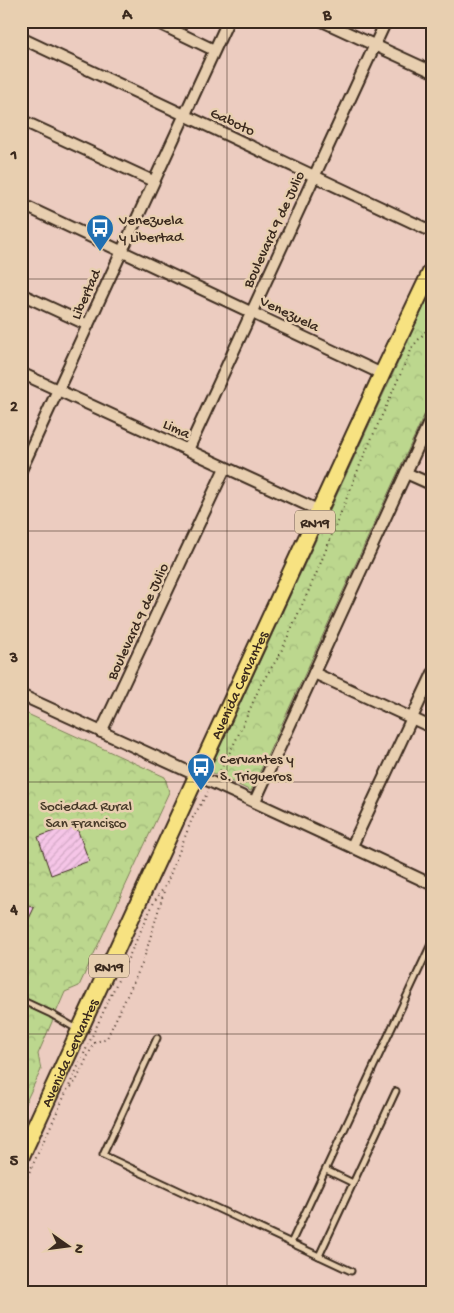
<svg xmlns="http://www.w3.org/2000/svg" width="454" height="1313" viewBox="0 0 454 1313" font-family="'Gochi Hand',sans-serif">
  <defs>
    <pattern id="park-crowns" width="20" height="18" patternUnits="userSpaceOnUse" patternTransform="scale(1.25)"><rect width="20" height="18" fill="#bcd78e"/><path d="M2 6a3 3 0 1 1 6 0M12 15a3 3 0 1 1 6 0" fill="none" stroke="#a2b97a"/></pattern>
    <pattern id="building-hatch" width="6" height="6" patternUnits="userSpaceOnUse" patternTransform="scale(1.25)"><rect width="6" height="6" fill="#f5c5e7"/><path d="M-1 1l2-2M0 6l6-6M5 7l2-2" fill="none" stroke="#d3a9c6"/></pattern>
  </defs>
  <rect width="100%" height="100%" fill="#ecccc0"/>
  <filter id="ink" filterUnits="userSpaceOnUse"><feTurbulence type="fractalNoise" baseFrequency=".02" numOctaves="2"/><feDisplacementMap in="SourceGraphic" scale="10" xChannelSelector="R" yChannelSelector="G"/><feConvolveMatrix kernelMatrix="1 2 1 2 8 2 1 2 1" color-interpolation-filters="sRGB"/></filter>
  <g filter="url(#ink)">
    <g fill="url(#park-crowns)" stroke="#7c8056">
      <polygon points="433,287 433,396 251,791 209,771"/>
      <polygon points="21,711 165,777 169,792 79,986 65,992 38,1054 41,1070 21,1112"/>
    </g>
    <g fill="url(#building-hatch)" stroke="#3b2a1e">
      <polygon points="75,823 89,861 51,875 38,837"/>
      <polygon points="21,902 34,908 21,935"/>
    </g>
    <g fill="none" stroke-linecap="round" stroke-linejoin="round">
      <g stroke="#3b2a1e" stroke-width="9">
        <g id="lane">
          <polyline points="21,1000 51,1014 77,1029"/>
          <polyline points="157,1038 103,1155 351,1271"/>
          <polyline points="326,1170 353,1183"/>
          <polyline points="291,1243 433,940"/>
          <polyline points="319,1256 396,1091"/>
        </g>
      </g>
      <g stroke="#3b2a1e" stroke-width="14">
        <g id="street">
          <polyline points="154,21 214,50"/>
          <polyline points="322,21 433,72"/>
          <polyline points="21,38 433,232"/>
          <polyline points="21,120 153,181"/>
          <polyline points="21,204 382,374"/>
          <polyline points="21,294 88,325"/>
          <polyline points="21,373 320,511"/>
          <polyline points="188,450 386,21"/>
          <polyline points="21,470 228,21"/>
          <polyline points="406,473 433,485"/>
          <polyline points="314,673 433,728"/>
          <path d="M21,695C158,758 296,820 433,885"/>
          <polyline points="101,732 225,468"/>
          <polyline points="255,801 433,414"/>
          <polyline points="352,846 433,673"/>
        </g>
      </g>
      <g stroke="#3b2a1e" stroke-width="19">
        <g id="primary">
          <path id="s1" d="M21,1157L382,374L433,267"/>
        </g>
      </g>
      <g stroke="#3b2a1e" stroke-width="2" stroke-dasharray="1 4" stroke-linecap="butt">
        <polyline points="218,775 237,738 261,684 279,656 317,572 362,460 413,346 433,323"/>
        <polyline points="71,1087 76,1081 94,1043 107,1038 143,962 165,888"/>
        <polyline points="21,1190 155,900 166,885 192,819 208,792"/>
      </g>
      <use href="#lane" stroke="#e8cfb0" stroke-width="5"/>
      <use href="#street" stroke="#e8cfb0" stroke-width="10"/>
      <use href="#primary" stroke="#f7e281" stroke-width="15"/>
    </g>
  </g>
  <path fill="none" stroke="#3b2a1e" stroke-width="1" stroke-opacity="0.55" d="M227,21V1292M21,279H433M21,531H433M21,782H433M21,1034H433"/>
  <defs>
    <g id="bus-pin" transform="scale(1.4375)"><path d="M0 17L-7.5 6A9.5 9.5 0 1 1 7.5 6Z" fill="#1f6fb2" stroke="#e8cfb0"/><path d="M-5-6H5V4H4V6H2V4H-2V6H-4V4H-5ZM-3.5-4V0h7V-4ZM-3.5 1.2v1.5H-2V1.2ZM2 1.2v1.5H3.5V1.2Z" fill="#fff"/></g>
  </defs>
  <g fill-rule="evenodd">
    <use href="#bus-pin" x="100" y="228"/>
    <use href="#bus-pin" x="201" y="767"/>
  </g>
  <g text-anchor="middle" stroke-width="5" stroke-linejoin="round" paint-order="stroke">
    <g fill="#e8cfb0" stroke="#6f5c4a" stroke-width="1">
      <rect x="295" y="510.5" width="40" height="23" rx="4"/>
      <rect x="89" y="954.5" width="40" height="23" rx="4"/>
    </g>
    <g font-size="14" font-weight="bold" fill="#3b2a1e">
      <text x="315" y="527">RN19</text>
      <text x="109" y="971">RN19</text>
    </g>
    <g font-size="15" fill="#3b2a1e" stroke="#e8cfb0">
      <text transform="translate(233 121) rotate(25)" y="5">Gaboto</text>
      <text transform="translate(273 229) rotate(-65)" y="5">Boulevard 9 de Julio</text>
      <text transform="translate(85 294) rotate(-66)" y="5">Libertad</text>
      <text transform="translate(290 313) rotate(26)" y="5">Venezuela</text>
      <text transform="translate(177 428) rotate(25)" y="5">Lima</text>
      <text transform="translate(137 621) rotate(-65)" y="5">Boulevard 9 de Julio</text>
      <text dy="5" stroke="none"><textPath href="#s1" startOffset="520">Avenida Cervantes</textPath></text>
      <text dy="5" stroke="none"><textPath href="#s1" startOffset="115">Avenida Cervantes</textPath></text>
    </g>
    <g font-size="15" fill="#3b2a1e" stroke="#e8cfb0" text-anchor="start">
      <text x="119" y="224">Venezuela<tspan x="119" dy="17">y Libertad</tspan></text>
      <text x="220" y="763">Cervantes y<tspan x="220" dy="17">S. Trigueros</tspan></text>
    </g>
    <g font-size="15" fill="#483b29" stroke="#e8cfb0">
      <text x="86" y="810">Sociedad Rural<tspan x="86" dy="17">San Francisco</tspan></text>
    </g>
  </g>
  <rect width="454" height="1313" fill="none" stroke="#e8cfb0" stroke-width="55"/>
  <g transform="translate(68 1246) rotate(104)" stroke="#e8cfb0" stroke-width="4" paint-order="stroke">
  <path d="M0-4L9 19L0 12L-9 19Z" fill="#3b2a1e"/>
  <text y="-8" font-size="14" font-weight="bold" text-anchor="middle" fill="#3b2a1e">N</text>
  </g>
  <rect x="28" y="28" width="398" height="1258" fill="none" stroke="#3b2a1e" stroke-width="2"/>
  <g font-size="16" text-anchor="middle" font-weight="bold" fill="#3b2a1e">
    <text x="127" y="19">A</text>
    <text x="327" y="19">B</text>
    <text x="14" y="159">1</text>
    <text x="14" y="411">2</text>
    <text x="14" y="662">3</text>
    <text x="14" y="914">4</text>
    <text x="14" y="1165">5</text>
  </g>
</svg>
